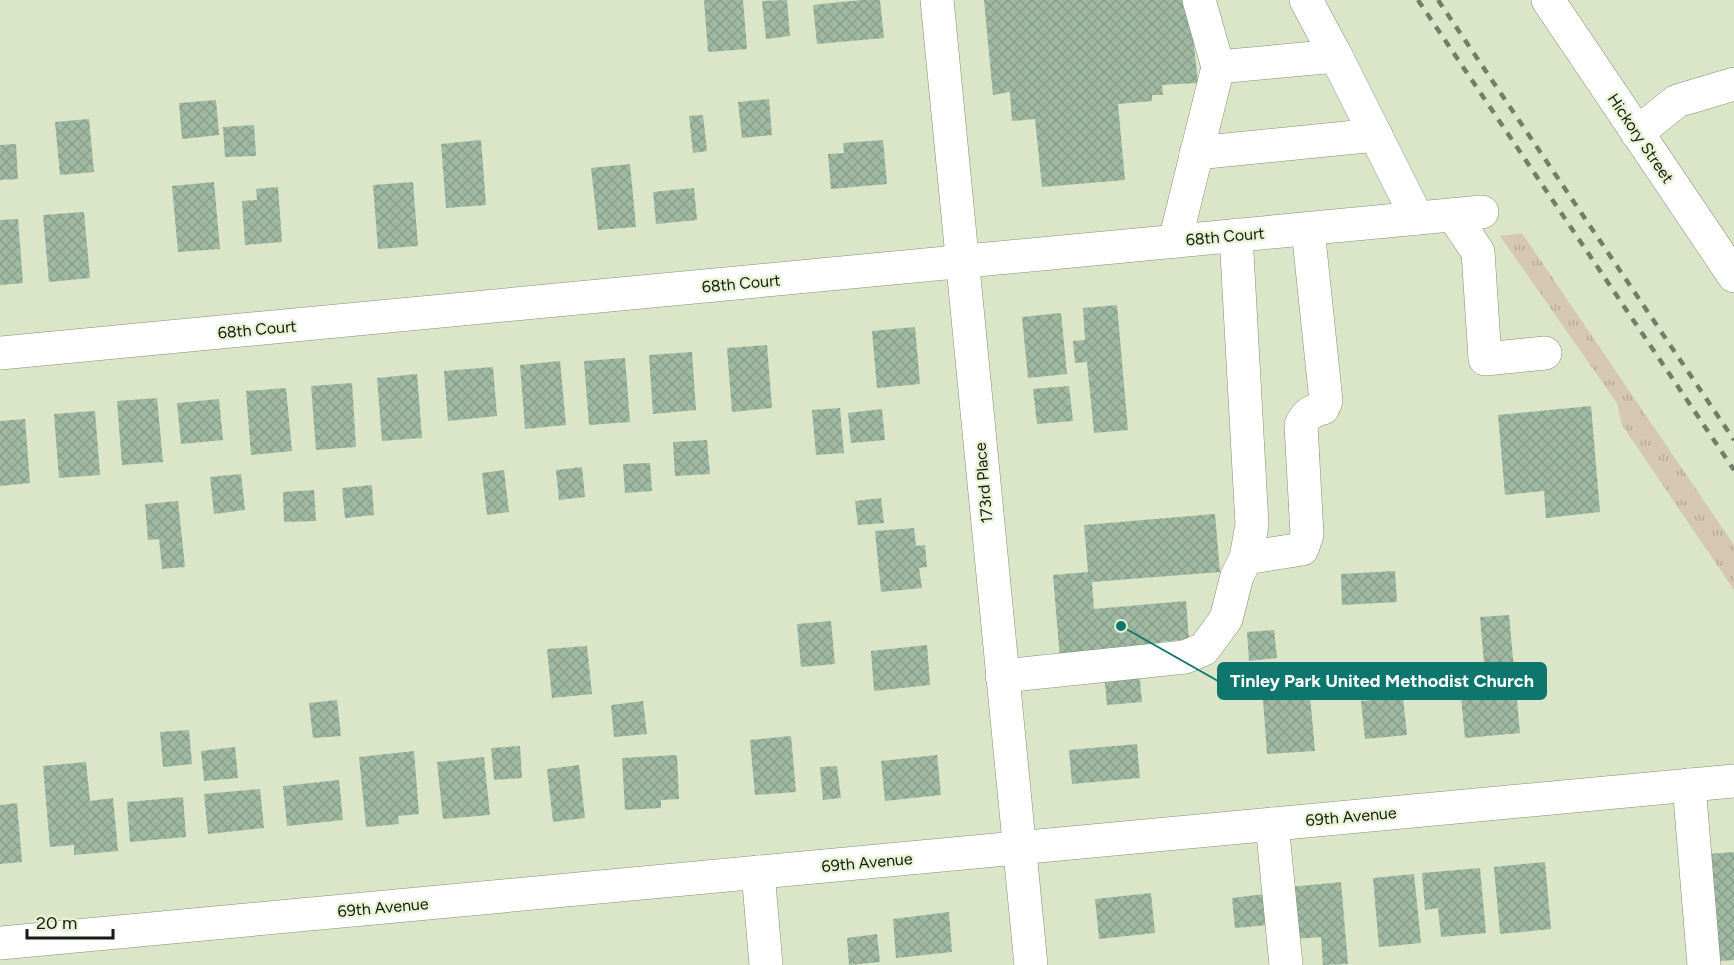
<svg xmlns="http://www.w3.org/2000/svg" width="1734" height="965" viewBox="0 0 1734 965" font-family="Figtree,sans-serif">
  <defs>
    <pattern id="grass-tufts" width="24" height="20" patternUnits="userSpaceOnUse" patternTransform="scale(1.5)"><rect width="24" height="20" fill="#d6c7b0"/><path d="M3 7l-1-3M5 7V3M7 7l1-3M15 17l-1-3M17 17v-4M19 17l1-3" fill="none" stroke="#b7aa96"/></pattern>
    <pattern id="building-cross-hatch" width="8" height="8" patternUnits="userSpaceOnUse" patternTransform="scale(1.5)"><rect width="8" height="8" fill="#a0b9a2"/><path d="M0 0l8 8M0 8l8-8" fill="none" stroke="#899e8a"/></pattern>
  </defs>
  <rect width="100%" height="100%" fill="#dae6c7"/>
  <polygon fill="url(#grass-tufts)" points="1522,233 1734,545 1734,590 1622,425 1617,403 1500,236"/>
  <g fill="url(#building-cross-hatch)">
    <polygon points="704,0 743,0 747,49 708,52"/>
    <polygon points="787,0 790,36 766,39 762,1"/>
    <polygon points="861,0 880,0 884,38 817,44 813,5"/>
    <polygon points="984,0 1189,0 1198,83 1162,85 1163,95 1152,95 1152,101 1118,104 1125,180 1042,187 1035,119 1012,121 1010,92 993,95"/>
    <polygon points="769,99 772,135 742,138 738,102"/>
    <polygon points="216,100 219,135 182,139 179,103"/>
    <polygon points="703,115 707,151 693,153 689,116"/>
    <polygon points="89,119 94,172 60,175 55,122"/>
    <polygon points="254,125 256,156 225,157 223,127"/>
    <polygon points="481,140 486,205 446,208 441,144"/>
    <polygon points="883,140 887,184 831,189 828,154 844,153 843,143"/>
    <polygon points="16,144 18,179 0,180 0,145"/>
    <polygon points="630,164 636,227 598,230 591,168"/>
    <polygon points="214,182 220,249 178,252 172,186"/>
    <polygon points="413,182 418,246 378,249 373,185"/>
    <polygon points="278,187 282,242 245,245 242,201 257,200 256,189"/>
    <polygon points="694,188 697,220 656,224 653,192"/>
    <polygon points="84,212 90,278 49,282 43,215"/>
    <polygon points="18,219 23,283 0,285 0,220"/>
    <polygon points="1117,305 1128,430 1094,433 1087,362 1075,363 1073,341 1085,340 1083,308"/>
    <polygon points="1061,313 1067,374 1028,378 1022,317"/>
    <polygon points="915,327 920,384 877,388 872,331"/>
    <polygon points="767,345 772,408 732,412 727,348"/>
    <polygon points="692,352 696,410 653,414 649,355"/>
    <polygon points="625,358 630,422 589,425 584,361"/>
    <polygon points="560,361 566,425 525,429 520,365"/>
    <polygon points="493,367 497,416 448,421 444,371"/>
    <polygon points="417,374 422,438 382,441 377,378"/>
    <polygon points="352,383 356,447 316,450 311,386"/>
    <polygon points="1069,386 1073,421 1037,424 1033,389"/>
    <polygon points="286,388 292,451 251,455 246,391"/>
    <polygon points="157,398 163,462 122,465 117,401"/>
    <polygon points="219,399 223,440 181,444 177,403"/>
    <polygon points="1591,406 1600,512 1546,518 1544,491 1505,495 1498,415"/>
    <polygon points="840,408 844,453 816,455 812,410"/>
    <polygon points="882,409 885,440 851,443 848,413"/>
    <polygon points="95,411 100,475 59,478 54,414"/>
    <polygon points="25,419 30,483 0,486 0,421"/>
    <polygon points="707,440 710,474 675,476 673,442"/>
    <polygon points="650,463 652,491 625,493 623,464"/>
    <polygon points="582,467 585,497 559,500 556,470"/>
    <polygon points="504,470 509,512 487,515 482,473"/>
    <polygon points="241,474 245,510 214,514 210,477"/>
    <polygon points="372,485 374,515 345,518 342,488"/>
    <polygon points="314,490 316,521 284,522 283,492"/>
    <polygon points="881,498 884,523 858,525 855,501"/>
    <polygon points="178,501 185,567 162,569 159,539 148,540 145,504"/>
    <polygon points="1215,514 1220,572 1092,582 1094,609 1186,601 1189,639 1160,642 1160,650 1060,659 1053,575 1088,572 1084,525"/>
    <polygon points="914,528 916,546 925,545 927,567 919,568 922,588 881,592 875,531"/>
    <polygon points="1395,571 1397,602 1342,605 1341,574"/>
    <polygon points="1509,615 1520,733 1465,738 1460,687 1486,685 1480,617"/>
    <polygon points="831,621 835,664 801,667 797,624"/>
    <polygon points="1274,630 1277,658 1249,661 1247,632"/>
    <polygon points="927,645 930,685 874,691 871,651"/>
    <polygon points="587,646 592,694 552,698 547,649"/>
    <polygon points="1139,670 1142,702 1107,705 1104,673"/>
    <polygon points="1310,696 1315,751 1267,754 1263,700"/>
    <polygon points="1403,697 1407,735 1365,739 1361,701"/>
    <polygon points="337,700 341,736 313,738 309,703"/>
    <polygon points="643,701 647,734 614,737 611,705"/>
    <polygon points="189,730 192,764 163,767 160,732"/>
    <polygon points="791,736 796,792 755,795 750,740"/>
    <polygon points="1137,744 1140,778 1072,784 1069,750"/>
    <polygon points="520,746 522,778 494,780 491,748"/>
    <polygon points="235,747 238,778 204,781 201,751"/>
    <polygon points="414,751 419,814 398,816 399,824 366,827 359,757"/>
    <polygon points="677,755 679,799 661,800 661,808 625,810 622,758"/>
    <polygon points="937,755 941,795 885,801 881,761"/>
    <polygon points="484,757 490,815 443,819 437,762"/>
    <polygon points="86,762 90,801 113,798 118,851 74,855 74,845 50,847 43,766"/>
    <polygon points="579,765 585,818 553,822 547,769"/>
    <polygon points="837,766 841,798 823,800 820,767"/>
    <polygon points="339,780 343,820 287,826 283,786"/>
    <polygon points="260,789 264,828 208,834 204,794"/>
    <polygon points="183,797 186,837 130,842 127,802"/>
    <polygon points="17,803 22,862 0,864 0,805"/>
    <polygon points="1734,852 1734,960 1719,961 1708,854"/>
    <polygon points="1545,862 1551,929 1500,934 1494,867"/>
    <polygon points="1480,868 1486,933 1441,937 1438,908 1425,910 1422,873"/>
    <polygon points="1414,874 1421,943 1379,947 1373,878"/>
    <polygon points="1341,882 1348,964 1323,965 1321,937 1295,939 1290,887"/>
    <polygon points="1151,893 1155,933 1099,939 1095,899"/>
    <polygon points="1265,894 1268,925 1235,928 1232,898"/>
    <polygon points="949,912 952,952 896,958 893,919"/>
    <polygon points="877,934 880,962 849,965 847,938"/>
  </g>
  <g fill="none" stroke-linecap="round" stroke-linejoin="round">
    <g stroke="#848f73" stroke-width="34">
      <g id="minor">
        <polyline points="937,0 1031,965"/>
        <polyline points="1199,0 1218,67 1336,56 1417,218"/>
        <polyline points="1306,0 1336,56"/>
        <polyline points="1548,0 1734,276"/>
        <polyline points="1637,133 1677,101 1734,84"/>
        <polyline points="1196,153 1376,135"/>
        <polyline points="1453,215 1478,252 1485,359 1545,353"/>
        <polyline points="1175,241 1218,67"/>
        <polyline points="0,353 1482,212"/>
        <path d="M1246,558L1302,549L1307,535L1301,425C1306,414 1312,411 1323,408L1326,401L1308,229"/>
        <polyline points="1002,676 1185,657 1204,649 1226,619 1237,576 1246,558 1252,525 1236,235"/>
        <polyline points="1689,785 1704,965"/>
        <polyline points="1272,824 1286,965"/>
        <polyline points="758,872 766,965"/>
        <polyline points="0,943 1734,781"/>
      </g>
    </g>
    <use href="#minor" stroke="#fff" stroke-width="33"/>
    <g stroke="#757d68" stroke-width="4.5" stroke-dasharray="8 8" stroke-linecap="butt">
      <polyline points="1418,0 1734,470"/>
      <polyline points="1438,0 1734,440"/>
    </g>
  </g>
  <g text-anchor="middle" stroke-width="4.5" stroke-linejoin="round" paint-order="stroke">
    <g font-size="16" fill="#171b10" stroke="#e7f3d4">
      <text transform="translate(1641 138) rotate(56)" y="6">Hickory Street</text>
      <text transform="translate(1225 236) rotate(-5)" y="6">68th Court</text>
      <text transform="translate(741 283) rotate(-5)" y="6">68th Court</text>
      <text transform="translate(257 329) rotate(-5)" y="6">68th Court</text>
      <text transform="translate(983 483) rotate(-95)" y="6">173rd Place</text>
      <text transform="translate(1351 816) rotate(-5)" y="6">69th Avenue</text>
      <text transform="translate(867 862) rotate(-5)" y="6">69th Avenue</text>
      <text transform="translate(383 907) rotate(-5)" y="6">69th Avenue</text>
    </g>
  </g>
  <path fill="none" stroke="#0f766e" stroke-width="2" d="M1121 626L1218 681"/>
  <circle fill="#0f766e" stroke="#e7f3d4" stroke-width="2" cx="1121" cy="626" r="6"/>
  <rect fill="#0f766e" stroke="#0f766e" stroke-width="2" x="1218" y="663" width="328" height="36" rx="6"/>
  <g font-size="18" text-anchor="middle" font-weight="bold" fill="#fff">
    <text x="1382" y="687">Tinley Park United Methodist Church</text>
  </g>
  <path d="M27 929v9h86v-9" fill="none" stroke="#171b10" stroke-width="3"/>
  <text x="36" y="929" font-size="18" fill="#171b10" stroke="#e7f3d4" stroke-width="4.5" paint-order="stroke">20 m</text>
</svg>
